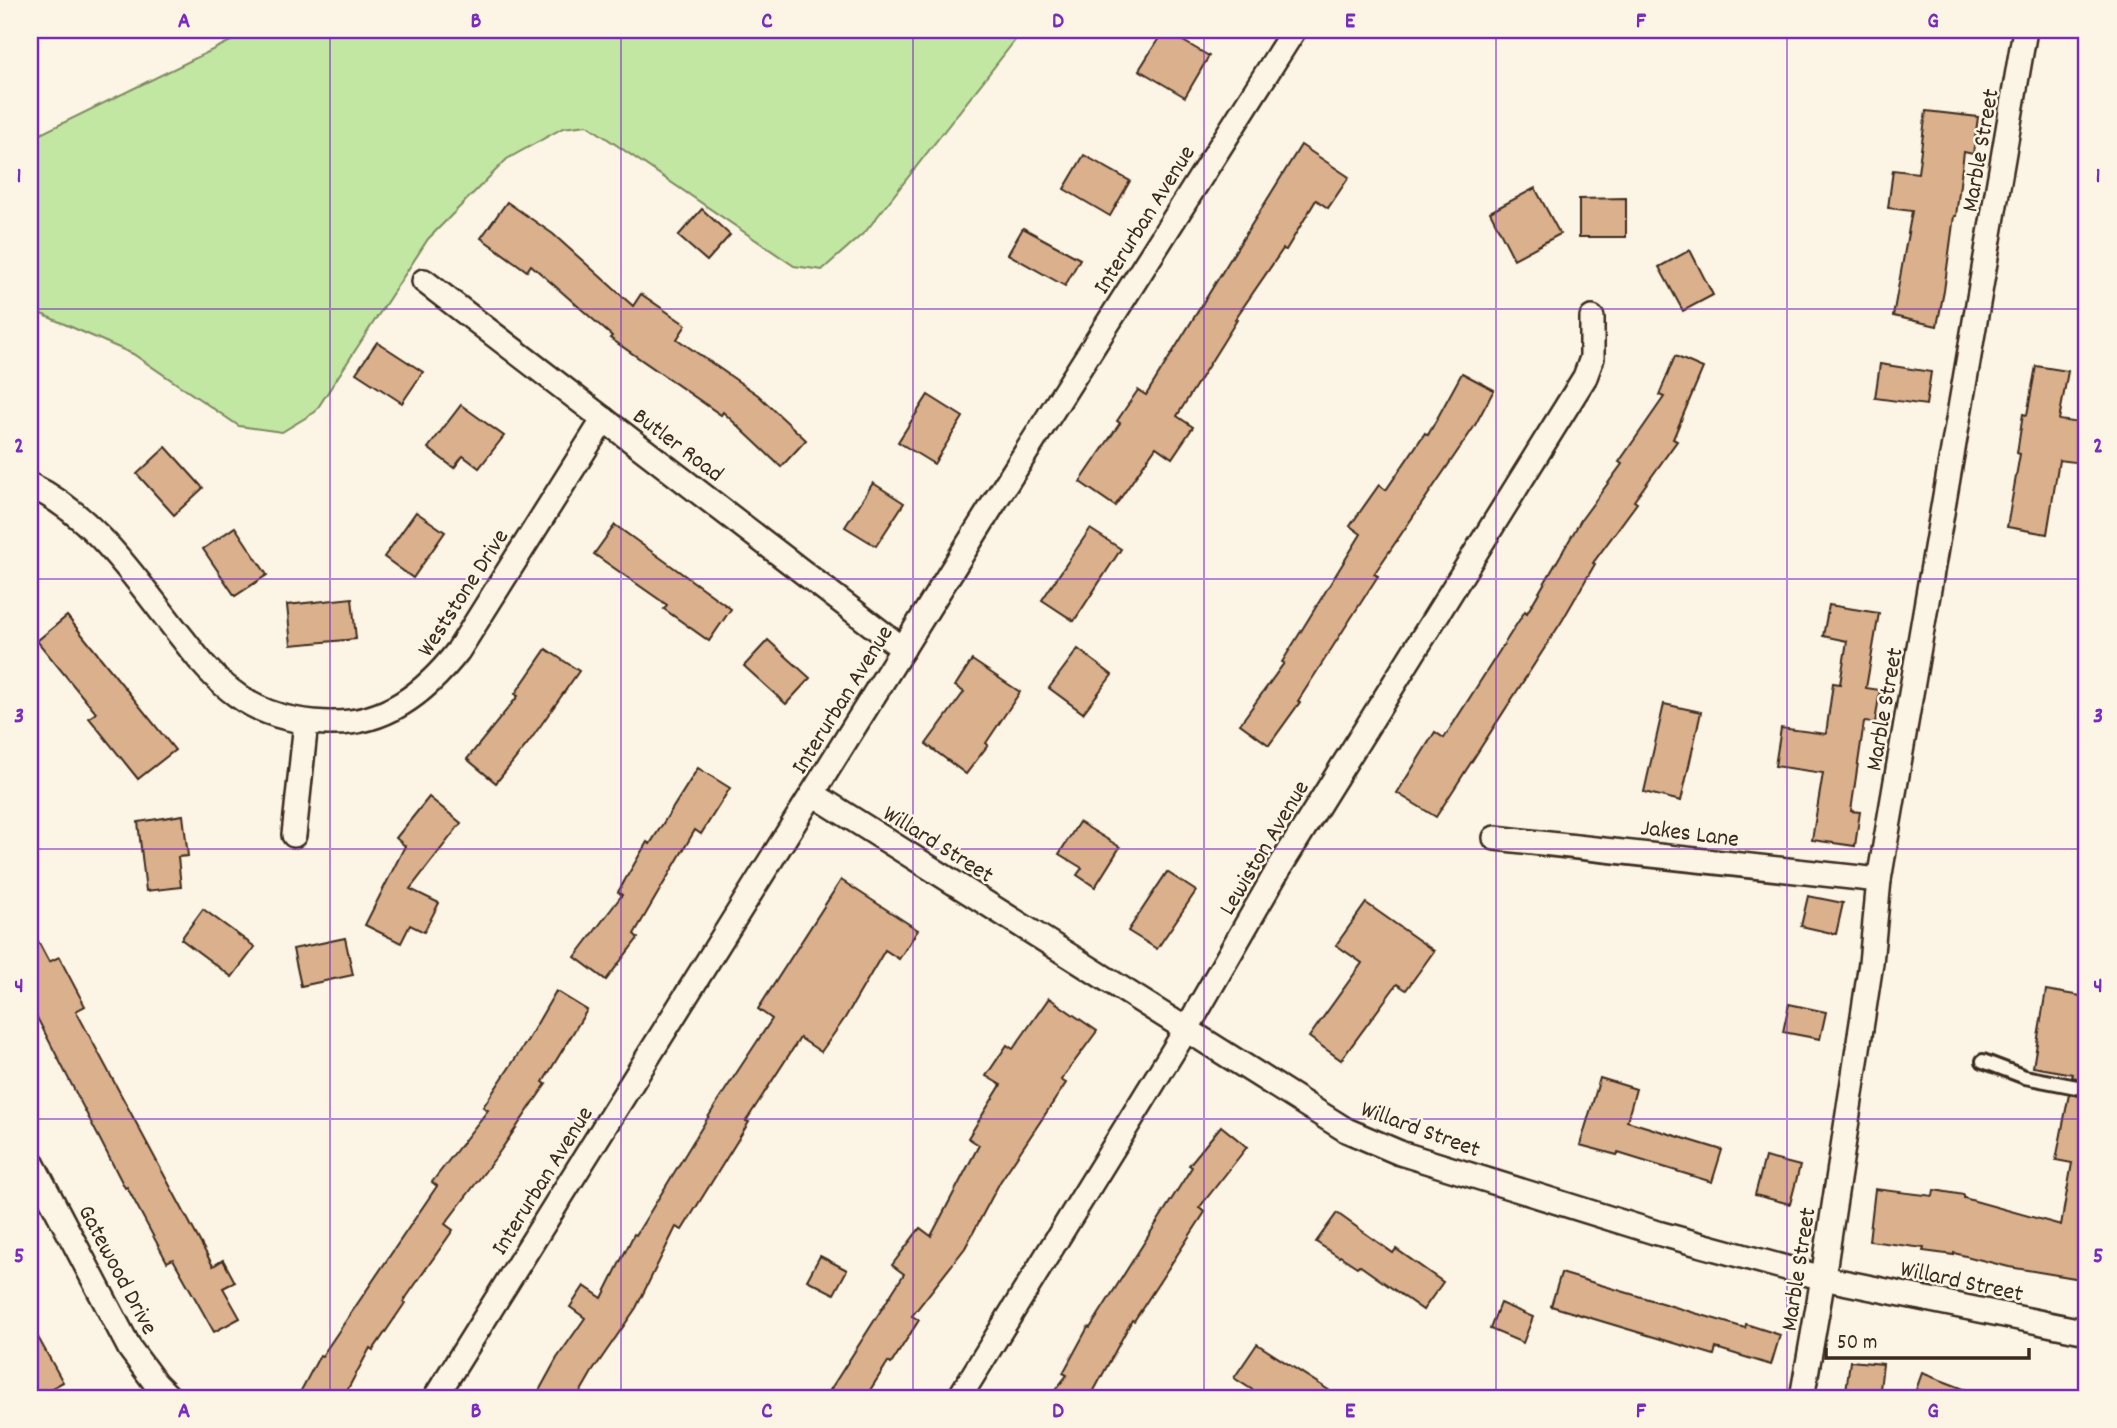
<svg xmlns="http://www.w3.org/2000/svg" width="2117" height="1428" viewBox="0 0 2117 1428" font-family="Dekko,sans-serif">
  <rect width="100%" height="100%" fill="#fcf5e5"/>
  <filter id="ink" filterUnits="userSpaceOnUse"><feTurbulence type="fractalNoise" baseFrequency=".0143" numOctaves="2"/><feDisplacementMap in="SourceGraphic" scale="14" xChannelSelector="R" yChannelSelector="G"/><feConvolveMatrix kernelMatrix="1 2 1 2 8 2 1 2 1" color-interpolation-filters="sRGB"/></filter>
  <g filter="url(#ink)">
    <polygon fill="#c1e7a2" stroke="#7e8860" stroke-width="2" points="253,30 1023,30 866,231 822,270 794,266 587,125 563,128 507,159 428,239 315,412 282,432 239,426 133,354 30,309 30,139"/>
    <g fill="#dbb08c" stroke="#3b2a1e" stroke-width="2">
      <polygon points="1164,30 1209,56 1185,97 1139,70"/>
      <polygon points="1926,111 1978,117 1973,154 1964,152 1956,216 1954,216 1944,291 1937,326 1893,316 1912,211 1888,208 1893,170 1918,173"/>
      <polygon points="1301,145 1349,177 1328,208 1316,200 1286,250 1283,249 1235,319 1237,320 1177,416 1193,427 1172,458 1156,447 1115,506 1080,482 1120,423 1117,421 1138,390 1146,395"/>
      <polygon points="1084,155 1130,181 1110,216 1064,189"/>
      <polygon points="1535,188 1560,234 1514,259 1490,212"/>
      <polygon points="1626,198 1626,237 1579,237 1579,199"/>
      <polygon points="507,202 553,234 633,306 641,294 686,325 677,339 758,395 806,440 781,467 723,412 721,415 610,338 612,336 531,265 527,271 481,238"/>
      <polygon points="702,209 730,235 707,261 678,236"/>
      <polygon points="1023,228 1080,259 1065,286 1008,254"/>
      <polygon points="1690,250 1713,295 1683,311 1659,267"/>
      <polygon points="377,342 423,372 402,403 356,373"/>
      <polygon points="1675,356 1703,368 1673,439 1677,441 1634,501 1637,503 1593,563 1595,564 1562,621 1436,817 1397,793 1435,732 1444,738 1525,611 1527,613 1581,520 1622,464 1619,462 1664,397 1659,395"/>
      <polygon points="1880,364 1931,372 1926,405 1875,398"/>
      <polygon points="2036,366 2068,371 2059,420 2087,424 2082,463 2059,460 2047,534 2007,527 2020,454 2017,453 2023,414 2027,415"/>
      <polygon points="1462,373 1494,390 1474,427 1374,574 1378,576 1298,701 1300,702 1269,745 1240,724 1284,663 1282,662 1361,534 1350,526 1379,485 1386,490 1425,433 1428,435"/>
      <polygon points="928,395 963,417 934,464 898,442"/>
      <polygon points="461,405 504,436 479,468 463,456 454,468 428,448"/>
      <polygon points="166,447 203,488 174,515 137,474"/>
      <polygon points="873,483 904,503 876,546 845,527"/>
      <polygon points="416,512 445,532 413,578 384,557"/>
      <polygon points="615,525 731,609 709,641 664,609 667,605 594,554"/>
      <polygon points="235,527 267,575 235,596 203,549"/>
      <polygon points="1090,529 1121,549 1074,621 1042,600"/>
      <polygon points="352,598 356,639 291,645 287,605"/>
      <polygon points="1829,605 1879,613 1866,688 1880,690 1875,723 1864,722 1851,811 1860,812 1855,846 1812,840 1823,773 1775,766 1781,728 1826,734 1833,683 1840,684 1847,641 1823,636"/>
      <polygon points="67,616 175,750 138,779 89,718 96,713 37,641"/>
      <polygon points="768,640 810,678 786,704 744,666"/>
      <polygon points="546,649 579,671 529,742 496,783 467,759 518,696 515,694"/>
      <polygon points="1078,649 1112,675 1083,713 1049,688"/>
      <polygon points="972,660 1020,692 986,743 988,745 966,774 926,744 964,692 955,686"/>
      <polygon points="1664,704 1701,712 1681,801 1644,792"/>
      <polygon points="698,768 730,788 701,834 695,830 634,934 638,938 606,980 575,957 622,895 618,892 647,842 650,844"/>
      <polygon points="429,797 461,823 410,889 439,903 424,932 410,925 401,943 365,925 405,846 396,838"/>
      <polygon points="183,815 188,856 178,857 181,887 146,891 138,822"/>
      <polygon points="1079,822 1120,847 1095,887 1077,875 1082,868 1059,854"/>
      <polygon points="1167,872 1196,891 1157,949 1128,931"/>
      <polygon points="841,880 918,930 899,959 885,950 845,1018 821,1052 800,1038 746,1121 749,1122 682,1230 676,1227 636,1308 592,1372 577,1398 535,1398 557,1358 585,1318 570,1307 584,1286 602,1298 634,1234 636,1235 718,1101 772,1019 758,1009"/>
      <polygon points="1808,896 1843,903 1836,934 1801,926"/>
      <polygon points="1366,903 1434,951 1406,990 1397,984 1341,1060 1309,1037 1362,963 1336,945"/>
      <polygon points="203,909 255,947 232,977 181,939"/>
      <polygon points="30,926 49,962 59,957 85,1006 76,1011 213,1266 223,1260 235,1282 223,1288 240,1318 214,1332 173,1259 167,1262 127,1187 125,1188 30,1004"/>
      <polygon points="345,938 353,975 301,986 293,949"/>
      <polygon points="2046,990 2087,997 2087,1080 2072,1077 2073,1074 2033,1067"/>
      <polygon points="556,991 587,1010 543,1082 546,1084 496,1157 445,1224 453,1230 403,1302 405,1303 373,1350 370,1348 343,1398 297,1398 320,1355 322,1356 437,1186 432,1182 488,1110 483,1107 527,1041"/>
      <polygon points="1049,998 1097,1031 1061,1080 1066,1083 1000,1182 965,1248 912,1316 919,1320 891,1364 888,1362 865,1398 825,1398 904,1274 892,1265 920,1228 931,1236 979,1145 968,1138 1001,1085 986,1076 1007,1045 1013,1049"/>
      <polygon points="1789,1004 1826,1012 1820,1039 1783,1032"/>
      <polygon points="1600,1078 1636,1089 1627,1121 1722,1150 1712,1182 1618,1153 1617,1155 1580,1145"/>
      <polygon points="2069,1094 2087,1098 2087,1280 2009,1267 1954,1253 1954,1255 1923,1251 1924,1248 1869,1241 1875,1189 1933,1196 1934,1190 1964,1195 1964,1198 2061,1225 2072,1163 2056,1160"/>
      <polygon points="1221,1126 1247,1147 1199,1208 1205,1212 1134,1321 1132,1320 1090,1398 1049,1398 1067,1375 1063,1373 1088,1327 1090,1328 1192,1167 1189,1165"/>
      <polygon points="1765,1157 1800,1166 1790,1204 1755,1195"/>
      <polygon points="1337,1213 1393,1253 1396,1249 1443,1282 1423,1310 1359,1265 1357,1267 1340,1256 1339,1257 1316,1242"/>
      <polygon points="820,1256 847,1270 834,1294 807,1280"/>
      <polygon points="1561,1273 1745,1328 1746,1324 1780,1335 1771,1365 1716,1348 1714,1355 1551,1306"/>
      <polygon points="1500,1303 1533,1317 1523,1343 1490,1329"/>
      <polygon points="30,1323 63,1382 34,1398 30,1398"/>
      <polygon points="1257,1344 1341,1398 1265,1398 1234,1378"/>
      <polygon points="1850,1361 1883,1364 1879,1398 1845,1398"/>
      <polygon points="1922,1373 1982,1396 1982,1398 1913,1398"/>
    </g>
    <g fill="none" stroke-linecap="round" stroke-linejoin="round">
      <g stroke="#3b2a1e" stroke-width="18">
        <polyline id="lane" points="1983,1061 2025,1077 2087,1089"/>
      </g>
      <g stroke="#3b2a1e" stroke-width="28">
        <g id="street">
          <polyline points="424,281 903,649"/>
          <path d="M30,485C97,517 137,582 183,639C199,660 215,680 238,696C264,715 297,722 328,723C385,725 425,693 458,651L604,419"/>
          <polyline points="813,794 1346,1130 1400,1153 1654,1232 1823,1278 2087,1332"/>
          <polyline points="294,835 306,722"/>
          <polyline points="1495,838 1879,880"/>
          <polyline points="30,1159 130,1349 156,1384 170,1398"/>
          <polyline points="435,1398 992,506 1294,30"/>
          <polyline points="959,1398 1186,1030 1278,870 1585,377 1592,358 1592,318"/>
          <polyline points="1802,1398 1823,1278 1871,963 1879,880 2025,30"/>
        </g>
      </g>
      <use href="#lane" stroke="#fcf5e5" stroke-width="12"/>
      <use href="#street" stroke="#fcf5e5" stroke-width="23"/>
    </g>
  </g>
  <path fill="none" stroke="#7b2cbf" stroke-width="2" stroke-opacity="0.55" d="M330,30V1398M621,30V1398M913,30V1398M1204,30V1398M1496,30V1398M1787,30V1398M30,309H2087M30,579H2087M30,849H2087M30,1119H2087"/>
  <g text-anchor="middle" stroke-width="5" stroke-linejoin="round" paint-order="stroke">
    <g font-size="24" fill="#3b2a1e" stroke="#fcf5e5">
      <text transform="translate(1979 150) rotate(-80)" y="8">Marble Street</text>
      <text transform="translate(1143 219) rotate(-58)" y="8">Interurban Avenue</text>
      <text transform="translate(679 444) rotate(37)" y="8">Butler Road</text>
      <text transform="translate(462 592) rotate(-57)" y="8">Weststone Drive</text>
      <text transform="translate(841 699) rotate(-58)" y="8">Interurban Avenue</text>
      <text transform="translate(1883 709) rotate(-80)" y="8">Marble Street</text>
      <text transform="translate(1690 832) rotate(7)" y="8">Jakes Lane</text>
      <text transform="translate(939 843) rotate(32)" y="8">Willard Street</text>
      <text transform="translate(1263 847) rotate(-59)" y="8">Lewiston Avenue</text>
      <text transform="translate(1421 1128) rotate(20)" y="8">Willard Street</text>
      <text transform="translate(541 1180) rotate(-58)" y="8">Interurban Avenue</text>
      <text transform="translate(119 1269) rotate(62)" y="8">Gatewood Drive</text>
      <text transform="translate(1797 1269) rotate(-81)" y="8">Marble Street</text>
      <text transform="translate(1962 1280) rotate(12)" y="8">Willard Street</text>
    </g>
  </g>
  <rect width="2117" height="1428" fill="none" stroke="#fcf5e5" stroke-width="77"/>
  <path d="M1826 1348v10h203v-10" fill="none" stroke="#3b2a1e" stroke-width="3.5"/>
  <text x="1837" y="1348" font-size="21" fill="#3b2a1e" stroke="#fcf5e5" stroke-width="5" paint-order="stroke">50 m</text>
  <rect x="38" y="38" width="2040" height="1352" fill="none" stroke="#7b2cbf" stroke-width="2.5"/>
  <g font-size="23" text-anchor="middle" font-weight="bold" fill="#7b2cbf">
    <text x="184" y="27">A</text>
    <text x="476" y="27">B</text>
    <text x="767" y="27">C</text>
    <text x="1058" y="27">D</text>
    <text x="1350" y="27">E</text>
    <text x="1641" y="27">F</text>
    <text x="1933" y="27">G</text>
    <text x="19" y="182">1</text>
    <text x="2098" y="182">1</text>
    <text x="19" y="452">2</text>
    <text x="2098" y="452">2</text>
    <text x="19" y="722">3</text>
    <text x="2098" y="722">3</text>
    <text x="19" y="992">4</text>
    <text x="2098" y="992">4</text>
    <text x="19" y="1262">5</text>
    <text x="2098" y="1262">5</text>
    <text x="184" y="1417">A</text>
    <text x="476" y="1417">B</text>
    <text x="767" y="1417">C</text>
    <text x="1058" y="1417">D</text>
    <text x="1350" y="1417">E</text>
    <text x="1641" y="1417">F</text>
    <text x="1933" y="1417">G</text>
  </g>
</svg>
